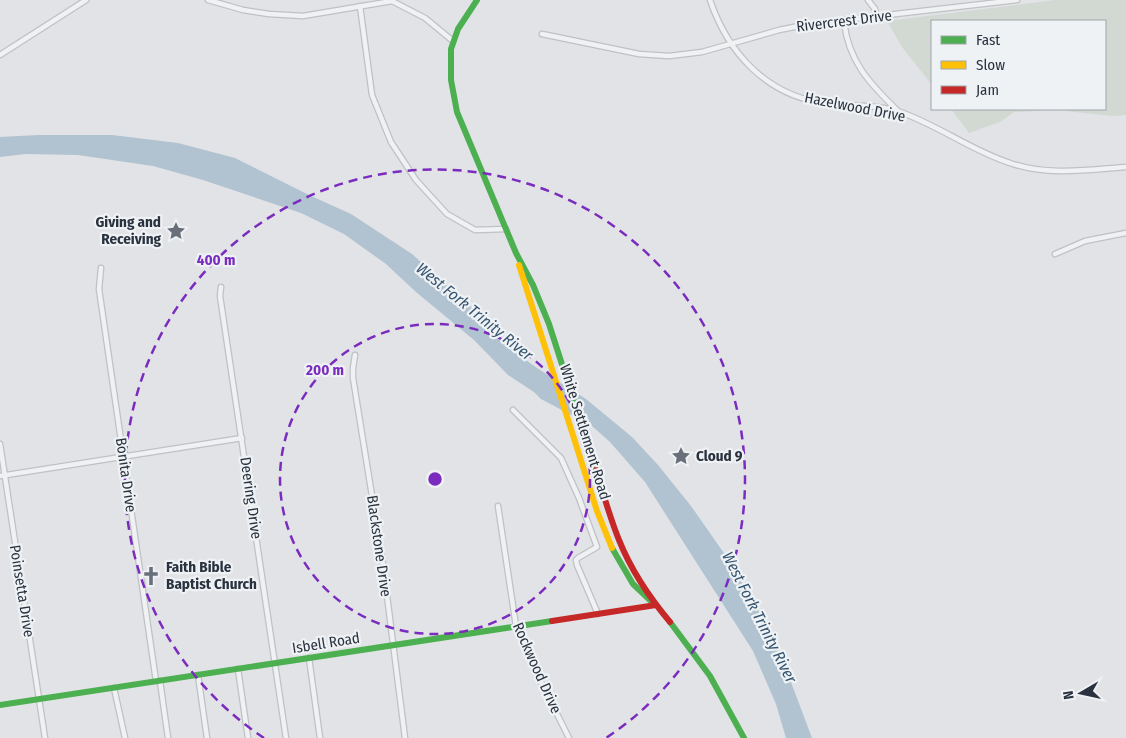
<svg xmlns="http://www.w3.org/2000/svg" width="1126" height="738" viewBox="0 0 1126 738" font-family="'Fira Sans Condensed',sans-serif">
  <rect width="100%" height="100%" fill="#e1e3e6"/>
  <polygon fill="#d2d9d2" points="1055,0 1126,0 1126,115 1113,116 1055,110 1014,112 1000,122 969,133 951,109 1105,109 1105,21 932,21 932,85 902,47 887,21"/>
  <polygon fill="#b1c2d0" points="38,135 112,135 178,143 235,158 309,195 351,214 412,254 473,309 509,348 537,368 586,399 632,437 658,465 691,506 726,556 774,637 812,738 786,738 776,704 753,651 645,482 610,442 592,426 541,399 534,392 508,375 474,340 416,292 386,264 344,234 301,213 203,180 153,166 78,155 26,154 0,157 0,137"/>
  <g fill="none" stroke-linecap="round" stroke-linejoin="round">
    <g stroke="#bfc1c4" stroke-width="7">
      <g id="street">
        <polyline points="208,0 243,10 269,14 303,16 392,1 425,18 453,41"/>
        <path d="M710,0C728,53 767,96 825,103C849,106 876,104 900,112C938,125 972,151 1010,163C1047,176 1087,170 1126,167"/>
        <polyline points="868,0 875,9 876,16"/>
        <polyline points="360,6 372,95 391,142 416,180 447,214 475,230 506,229"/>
        <path d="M844,21C848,61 870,84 898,111"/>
        <polyline points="542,34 639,54 669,56 702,52 779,30 809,24 1017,0"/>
        <polyline points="0,55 86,0"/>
        <polyline points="1055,254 1085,241 1126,233"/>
        <polyline points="101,268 99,289 156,681"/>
        <polyline points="221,287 220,296 286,738"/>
        <polyline points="355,355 353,368 353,378 383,564 405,738"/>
        <polyline points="513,410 561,458 579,498 597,547 578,558 576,560 577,565 598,614"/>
        <polyline points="0,444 45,738"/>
        <polyline points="0,476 242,438"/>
        <polyline points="498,506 516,626 538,676 569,738"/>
        <polyline points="309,658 320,738"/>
        <polyline points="238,669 248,738"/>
        <polyline points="198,675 207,738"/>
        <polyline points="160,681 168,738"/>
        <polyline points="114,688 125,738"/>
      </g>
    </g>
    <use href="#street" stroke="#f0f1f3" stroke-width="4.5"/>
    <g stroke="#4caf50" stroke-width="6">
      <polyline points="477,0 458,29 451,49 451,80 457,112 516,253 533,285 549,324 596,470"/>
      <polyline points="612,548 633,584 653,603"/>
      <polyline points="670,622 710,676 744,738"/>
      <polyline points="0,705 552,621"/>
    </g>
    <polyline stroke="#ffc107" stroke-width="6" points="519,265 597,511 612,548"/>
    <g stroke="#c62828" stroke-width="6">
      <path d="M596,470C603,493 610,518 619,540C631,570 649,597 670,622"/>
      <polyline points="552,621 656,605"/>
    </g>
  </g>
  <g fill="none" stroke="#7b2cbf" stroke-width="2.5" stroke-dasharray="9 6">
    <circle cx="435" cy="479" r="155"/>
    <path d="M264 738A310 310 0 1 1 606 738"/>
  </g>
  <defs>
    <g id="sight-bare" transform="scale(1.5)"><path d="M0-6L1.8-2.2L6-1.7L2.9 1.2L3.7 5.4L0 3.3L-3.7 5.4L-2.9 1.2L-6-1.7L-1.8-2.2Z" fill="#697079" stroke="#eff2f5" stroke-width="2.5" paint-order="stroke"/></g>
    <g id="church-bare" transform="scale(1.5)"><path d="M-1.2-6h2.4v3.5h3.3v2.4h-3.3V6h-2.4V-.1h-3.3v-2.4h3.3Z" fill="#697079" stroke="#eff2f5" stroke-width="2.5" paint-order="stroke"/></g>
  </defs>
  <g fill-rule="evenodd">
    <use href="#sight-bare" x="176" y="231"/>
    <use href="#sight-bare" x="681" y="456"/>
    <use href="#church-bare" x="151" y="576"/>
  </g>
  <g text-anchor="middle" stroke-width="4.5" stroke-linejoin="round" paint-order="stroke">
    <g font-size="15" fill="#29323e" stroke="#eff2f5">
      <text transform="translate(844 21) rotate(-7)" y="5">Rivercrest Drive</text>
      <text transform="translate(855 107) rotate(11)" y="5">Hazelwood Drive</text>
      <text transform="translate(585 432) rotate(73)" y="5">White Settlement Road</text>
      <text transform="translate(126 475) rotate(82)" y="5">Bonita Drive</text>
      <text transform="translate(251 498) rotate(82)" y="5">Deering Drive</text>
      <text transform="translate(379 546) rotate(82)" y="5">Blackstone Drive</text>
      <text transform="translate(22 591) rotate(81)" y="5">Poinsetta Drive</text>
      <text transform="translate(326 643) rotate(-9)" y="5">Isbell Road</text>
      <text transform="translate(537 668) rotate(66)" y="5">Rockwood Drive</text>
    </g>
    <g font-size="15" font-weight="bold" fill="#29323e" stroke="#eff2f5" text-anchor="start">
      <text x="161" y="227" text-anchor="end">Giving and<tspan x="161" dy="17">Receiving</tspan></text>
      <text x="696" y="461">Cloud 9</text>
      <text x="166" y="572">Faith Bible<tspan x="166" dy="17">Baptist Church</tspan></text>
    </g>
    <g font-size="16" font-style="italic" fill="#355470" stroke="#eff2f5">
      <text transform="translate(475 311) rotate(39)" y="6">West Fork Trinity River</text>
      <text transform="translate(760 617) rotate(63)" y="6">West Fork Trinity River</text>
    </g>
  </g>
  <circle cx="435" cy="479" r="8" fill="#7b2cbf" stroke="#eff2f5" stroke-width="2.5"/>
  <g font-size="15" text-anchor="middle" font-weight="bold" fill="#7b2cbf" stroke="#eff2f5" stroke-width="4.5" stroke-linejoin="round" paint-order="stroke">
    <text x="216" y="265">400 m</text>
    <text x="325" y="375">200 m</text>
  </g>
  <rect x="931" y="20" width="175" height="90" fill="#eff2f5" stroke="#a0a5ac"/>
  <rect x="941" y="36" width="25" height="8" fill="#4caf50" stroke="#a0a5ac"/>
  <text x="976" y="45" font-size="15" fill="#29323e">Fast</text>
  <rect x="941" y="61" width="25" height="8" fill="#ffc107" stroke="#a0a5ac"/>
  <text x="976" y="70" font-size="15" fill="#29323e">Slow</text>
  <rect x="941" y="86" width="25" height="8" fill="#c62828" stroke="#a0a5ac"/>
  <text x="976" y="95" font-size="15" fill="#29323e">Jam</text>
  <g transform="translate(1081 693) rotate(261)" stroke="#eff2f5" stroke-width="4" paint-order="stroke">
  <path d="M0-4L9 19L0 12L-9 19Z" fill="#29323e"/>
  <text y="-8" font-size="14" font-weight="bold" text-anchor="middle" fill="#29323e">N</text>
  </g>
</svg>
